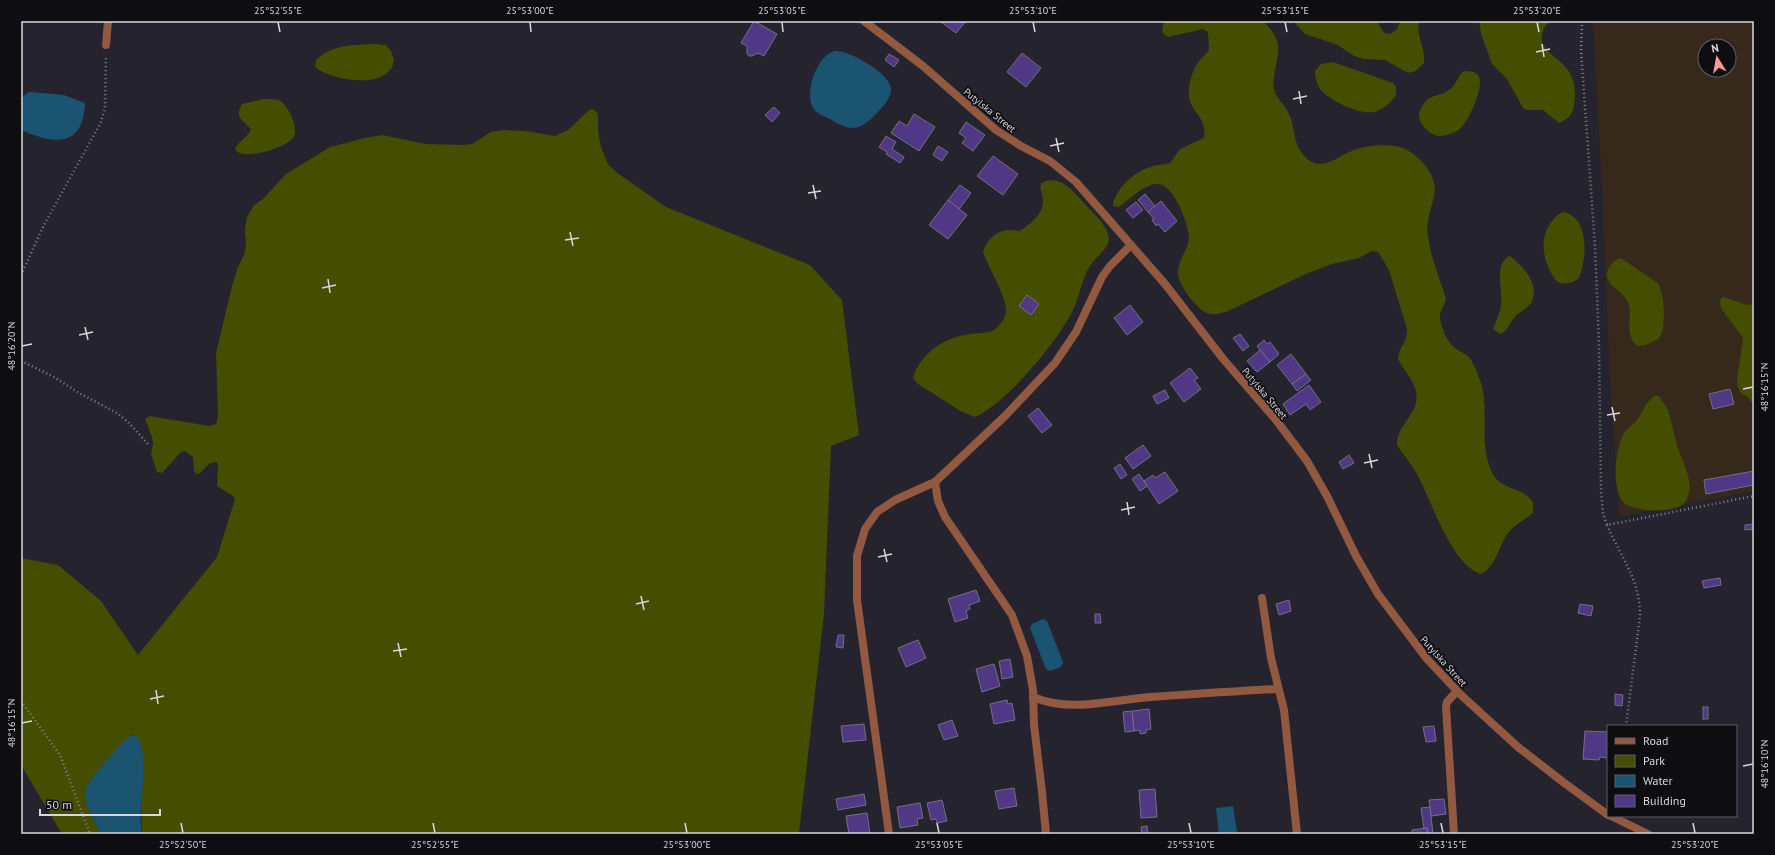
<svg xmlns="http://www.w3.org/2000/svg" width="1775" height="855" viewBox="0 0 1775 855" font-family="'PT Sans',sans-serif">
  <rect width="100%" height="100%" fill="#25232d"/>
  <path fill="#36291c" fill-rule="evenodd" d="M1593,21H1754V491L1619,517L1610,381L1602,191ZM1705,46H1729V70H1705Z"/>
  <g fill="#454d00">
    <path d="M1165,21H1263C1268,26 1273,32 1276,38C1283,53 1271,73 1274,89C1276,98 1284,104 1288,112C1295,124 1293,141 1301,152C1320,177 1336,156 1354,150C1369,145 1391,143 1405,149C1412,152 1419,158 1424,164C1448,193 1424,205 1428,235C1430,257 1440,278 1446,299C1445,305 1440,310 1440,316C1440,325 1447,342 1455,348C1460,352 1466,353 1470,358C1475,366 1479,377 1482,386C1489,414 1478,450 1494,476C1503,490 1527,489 1533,503V513C1525,520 1515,524 1508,533C1499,545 1496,567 1481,574C1452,565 1432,503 1419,478C1413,466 1404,456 1397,445C1396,421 1427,412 1413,383C1409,375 1402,367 1398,359C1398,348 1407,344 1407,329L1389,270L1378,252L1372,251L1359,258L1332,264L1306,274L1228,311C1222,313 1216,315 1210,314C1198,312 1178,285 1178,273C1177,261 1188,251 1189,238C1189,225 1173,182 1157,184C1143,185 1129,200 1119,207L1113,206C1114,191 1132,174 1145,169C1153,165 1162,165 1170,163L1180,149L1204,138C1207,119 1195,116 1190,101C1187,92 1190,78 1194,70C1197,61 1204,57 1209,50L1208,32L1203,29L1168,37C1161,34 1161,28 1165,21Z"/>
    <path d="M1293,21H1377L1384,33L1390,34L1397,29L1400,21H1419C1416,37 1426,49 1424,63L1416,71L1408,73L1385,60L1364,59L1354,56L1338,45L1305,34Z"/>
    <path d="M1479,21H1553C1547,23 1545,26 1543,31C1536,49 1559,57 1568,70C1575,80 1576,94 1574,105C1573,114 1568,120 1559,123L1543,110H1527L1523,108L1507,79L1492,64L1481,34Z"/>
    <path d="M375,44L386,45L391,51L394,60C390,91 332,81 315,67L316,60C332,44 354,45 375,44Z"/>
    <path d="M1333,62L1393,83L1396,87V95C1392,102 1383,110 1374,112C1359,115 1330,101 1320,89C1317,84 1315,78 1315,71L1321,64Z"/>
    <path d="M1464,71C1468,71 1475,71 1478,75C1486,84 1468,123 1459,130C1454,133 1445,136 1439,136C1428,135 1415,120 1420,110C1430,91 1436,99 1449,90C1456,86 1457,76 1464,71Z"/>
    <path d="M263,99C268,99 274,99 279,100C288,104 300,130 293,138C286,148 240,162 235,149C239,140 247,138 251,130C245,120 233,120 242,104Z"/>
    <polygon points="593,109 598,114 598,131 601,147 608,164 616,172 666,207 810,265 842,300 859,435 831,446 824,614 799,834 142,834 141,808 143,765 137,738 132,735 95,775 85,789 85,795 90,812 101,834 62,834 21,765 21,558 58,565 101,601 138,655 217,557 235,499 233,496 217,486 218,465 217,462 210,463 200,473 196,474 194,471 193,457 185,451 181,452 162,473 157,472 151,454 153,444 152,437 145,419 150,416 209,426 216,424 218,416 216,353 232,286 238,267 244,255 246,247 245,229 247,217 254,205 263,199 286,174 330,147 365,138 382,135 426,144 462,145 472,144 491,132 503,130 525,131 555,136 568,130 589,110"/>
    <path d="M1049,180C1065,180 1073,191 1083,202C1092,212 1108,225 1109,239C1109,249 1095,257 1090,266C1082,279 1080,294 1074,308C1060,339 1006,404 975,417L962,412L918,384L913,378C920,353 945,337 970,334C976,333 983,333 989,332C997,330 1005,320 1006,312C1008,299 988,267 983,252C989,235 1001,227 1019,231C1028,226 1044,214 1043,201C1043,194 1039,190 1041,183Z"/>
    <path d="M1563,212C1590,217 1587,259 1579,278C1573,283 1565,285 1557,282C1545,266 1538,244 1549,225C1553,220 1556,215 1563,212Z"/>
    <path d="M1510,256C1522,265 1540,284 1532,301C1529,308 1519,312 1514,318C1509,324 1507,332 1500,334L1493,329C1496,321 1500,313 1501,305C1503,291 1493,263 1510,256Z"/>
    <path d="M1621,258L1659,284L1663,299L1664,314L1663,329L1659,339L1646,345L1638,346C1624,337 1632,319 1629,305C1626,290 1596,283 1611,265C1613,261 1616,259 1621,258Z"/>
    <polygon points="1723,297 1748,305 1754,304 1754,406 1749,398 1740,392 1738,387 1737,381 1743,338 1721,308 1720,300"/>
    <path d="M1655,396H1659L1668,410C1672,422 1674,434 1677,446C1682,460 1692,477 1689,492C1688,497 1686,503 1682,505C1672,513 1633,512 1624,503C1611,488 1615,452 1623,435C1626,429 1632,425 1637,420C1643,413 1646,400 1655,396Z"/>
  </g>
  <g fill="#1a5470">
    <path d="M835,51C849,50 894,75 891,91C890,100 880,110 874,116C856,134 847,129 828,118C823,116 816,113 813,108C804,92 817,55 835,51Z"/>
    <path d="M31,92L64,95L85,103C83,149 53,144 21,130V99L27,93Z"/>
    <polygon points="1043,619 1047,621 1063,662 1061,667 1050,671 1046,669 1030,628 1032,624"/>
    <path d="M130,736H136C149,751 141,790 141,809C140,817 141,826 142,834H101C96,823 83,802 85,790C86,782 123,741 130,736Z"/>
    <polygon points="1233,806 1237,832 1219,834 1216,808"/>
  </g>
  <g fill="#513886" stroke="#73717d">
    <polygon points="754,21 777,34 764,56 758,53 752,56 749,56 747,53 747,46 741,43"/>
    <polygon points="940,21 966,21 956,33"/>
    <polygon points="1022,53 1041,68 1026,87 1007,72"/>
    <polygon points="889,54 899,60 894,67 885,60"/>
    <polygon points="774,107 780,113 772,122 765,115"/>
    <polygon points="914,114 935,127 919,151 891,133 899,121 907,126"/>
    <polygon points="966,122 985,135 973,151 962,143 966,138 959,133"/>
    <polygon points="886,136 896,142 892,149 904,157 900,163 886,154 887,152 879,147"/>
    <polygon points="938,146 948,152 942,161 933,155"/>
    <polygon points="993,156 1018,174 1003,195 977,176"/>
    <polygon points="960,185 971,193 959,209 948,200"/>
    <polygon points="1145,194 1155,206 1148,212 1138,200"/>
    <polygon points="948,200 967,215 948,239 929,225"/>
    <polygon points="1161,201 1177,221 1165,232 1158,224 1156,226 1152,220 1154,219 1148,212"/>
    <polygon points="1136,202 1143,210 1133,218 1126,210"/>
    <polygon points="1027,295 1039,304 1031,315 1019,306"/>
    <polygon points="1130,305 1143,322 1127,335 1114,318"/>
    <polygon points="1240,334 1249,346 1243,351 1233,338"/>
    <polygon points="1264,340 1267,344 1270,342 1279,354 1270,362 1257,346"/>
    <polygon points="1260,350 1270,362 1257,372 1247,361"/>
    <polygon points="1291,354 1306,374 1292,384 1277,365"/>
    <polygon points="1190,368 1198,378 1194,380 1201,389 1184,402 1170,383"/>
    <polygon points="1306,374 1311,380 1297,391 1292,384"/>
    <polygon points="1309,385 1321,402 1310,410 1306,404 1290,415 1283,404"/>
    <polygon points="1730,389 1734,404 1713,409 1709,394"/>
    <polygon points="1165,390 1169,398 1157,404 1153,396"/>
    <polygon points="1038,408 1052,425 1042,433 1028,416"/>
    <polygon points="1143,445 1151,456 1133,469 1125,458"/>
    <polygon points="1349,455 1354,463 1343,469 1339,462"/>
    <polygon points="1120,464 1127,475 1121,479 1114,468"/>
    <polygon points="1754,471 1754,485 1706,494 1704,480"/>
    <polygon points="1165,472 1178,491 1159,504 1144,481 1153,475 1155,478"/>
    <polygon points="1139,474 1147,486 1140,491 1132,479"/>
    <polygon points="1754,524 1754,529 1745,530 1745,525"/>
    <polygon points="1720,578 1721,585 1704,588 1702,581"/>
    <polygon points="976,590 980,601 969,605 970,609 966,611 968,618 955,622 948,599"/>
    <polygon points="1289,600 1291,611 1279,615 1276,604"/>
    <polygon points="1580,604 1593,606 1591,616 1578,613"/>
    <polygon points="1095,614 1100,614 1101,623 1095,623"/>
    <polygon points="838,635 844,635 843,648 836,647"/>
    <polygon points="918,640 926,658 906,667 898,648"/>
    <polygon points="1010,659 1013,677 1002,679 999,661"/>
    <polygon points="994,664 1000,686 982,692 976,669"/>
    <polygon points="1615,694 1623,695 1622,706 1615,705"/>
    <polygon points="1007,700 1008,704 1012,703 1015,720 994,724 990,704"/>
    <rect x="1703" y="707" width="5" height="12"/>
    <polygon points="1149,709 1151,729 1146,730 1146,733 1140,734 1140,730 1134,731 1132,711"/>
    <polygon points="1132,711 1134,731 1125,732 1123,712"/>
    <polygon points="952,720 958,736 944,740 938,725"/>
    <polygon points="864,724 866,740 843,742 841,726"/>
    <polygon points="1434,726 1436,741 1426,742 1423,727"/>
    <polygon points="1585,731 1608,732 1608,758 1600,757 1599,760 1583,759"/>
    <polygon points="1014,788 1017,806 999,809 995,791"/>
    <polygon points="1155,789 1157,817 1141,818 1139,790"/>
    <polygon points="864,794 866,805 838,810 836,799"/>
    <polygon points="1444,799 1446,814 1431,816 1429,800"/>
    <polygon points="942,800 947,821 937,823 936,819 931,820 927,803"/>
    <polygon points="920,803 923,818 917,819 918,825 900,828 897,807"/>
    <polygon points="1430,807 1433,834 1428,834 1427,828 1424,829 1421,808"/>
    <polygon points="867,813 870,834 849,834 846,816"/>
    <polygon points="1147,826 1148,834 1142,834 1141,827"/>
    <polygon points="1427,828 1428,834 1412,834 1412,830"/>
  </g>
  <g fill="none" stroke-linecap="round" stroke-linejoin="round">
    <g stroke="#85848c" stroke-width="2.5" stroke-dasharray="1 3" stroke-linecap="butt">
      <polyline points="1582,21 1581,51 1595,246 1599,344 1601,491 1603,513 1607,525 1754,496"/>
      <polyline points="21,275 44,225 100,124 105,109 106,56"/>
      <polyline points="21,361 54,377 79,393 117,413 128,422 148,444"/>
      <path d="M1607,525C1621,558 1640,579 1640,616L1626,726"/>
      <polyline points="21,701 60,755 90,834"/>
    </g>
    <g stroke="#925940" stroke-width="8">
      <polyline points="106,45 108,21"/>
      <polyline points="1262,598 1271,658 1284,710 1297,834"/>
      <path d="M1033,697C1070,713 1112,700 1151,697C1193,694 1236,691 1278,689"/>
      <polyline points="889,834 857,600 857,556 865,529 877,512 895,500 935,482"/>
      <polyline points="1046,834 1042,792 1034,725 1033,690 1027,656 1012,615 945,517 938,501 935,482 1005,416 1055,363 1076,332 1102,277 1110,266 1131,245"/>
      <polyline points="1454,834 1446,707 1447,702 1457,691"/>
    </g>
    <g stroke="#925940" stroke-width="8">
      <polyline points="864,21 923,66 996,130 1021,146 1050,161 1076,182 1165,284 1224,360 1276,420 1307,461 1327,496 1356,556 1378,594 1427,659 1461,695 1518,747 1563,782 1608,815"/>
      <polyline points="1611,816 1648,834"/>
    </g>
  </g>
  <path fill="none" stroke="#d8d7dd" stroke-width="1.5" d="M278,22L280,32M530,22L531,32M782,22L783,32M1033,22L1035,32M1285,22L1287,32M1537,22L1539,32M1542,44L1544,57M1536,52L1550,49M1299,91L1301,104M1293,99L1307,96M1056,138L1059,152M1050,146L1064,143M813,185L816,199M808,193L821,191M570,232L573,246M565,240L579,238M328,279L330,293M322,288L336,285M85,327L88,340M79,335L93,332M22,346L32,344M1743,389L1753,387M1612,407L1615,421M1607,415L1620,413M1369,454L1372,468M1364,463L1378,460M1127,502L1129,515M1121,510L1135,507M884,549L887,562M878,557L892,554M641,596L644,610M636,604L649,601M398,643L401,657M393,651L407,649M156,690L158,704M150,699L164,696M22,723L32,721M1743,766L1753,764M181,823L183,833M433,823L435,833M685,823L687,833M937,823L939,833M1189,823L1191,833M1441,823L1443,833M1693,823L1695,833"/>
  <g text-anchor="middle" stroke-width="3.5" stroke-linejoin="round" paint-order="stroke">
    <g font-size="10" fill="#d8d7dd" stroke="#0e0d11">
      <text transform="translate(990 110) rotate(39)" y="4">Putylska Street</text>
      <text transform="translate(1265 393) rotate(50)" y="4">Putylska Street</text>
      <text transform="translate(1444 661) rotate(48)" y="4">Putylska Street</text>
    </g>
  </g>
  <rect width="1775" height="855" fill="none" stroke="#0e0d11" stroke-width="44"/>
  <rect x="1607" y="725" width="130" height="92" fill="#0e0d11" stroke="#5f5e63"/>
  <rect x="1615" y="738" width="20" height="6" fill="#925940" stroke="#5f5e63"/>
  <text x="1643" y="745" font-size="12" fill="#d8d7dd">Road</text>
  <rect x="1615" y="755" width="20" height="12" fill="#454d00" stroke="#5f5e63"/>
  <text x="1643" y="765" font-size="12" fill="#d8d7dd">Park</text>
  <rect x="1615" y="775" width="20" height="12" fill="#1a5470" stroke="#5f5e63"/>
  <text x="1643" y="785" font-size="12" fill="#d8d7dd">Water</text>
  <rect x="1615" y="795" width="20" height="12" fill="#513886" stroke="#5f5e63"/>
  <text x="1643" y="805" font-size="12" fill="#d8d7dd">Building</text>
  <g transform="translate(1717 58) rotate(349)"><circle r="19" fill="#0e0d11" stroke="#5f5e63"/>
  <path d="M0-3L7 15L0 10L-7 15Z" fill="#f59b9a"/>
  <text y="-6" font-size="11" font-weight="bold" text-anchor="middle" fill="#d8d7dd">N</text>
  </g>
  <path d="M40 809v6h120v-6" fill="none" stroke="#d8d7dd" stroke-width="2"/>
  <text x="46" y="809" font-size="12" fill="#d8d7dd" stroke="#0e0d11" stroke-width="3" paint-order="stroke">50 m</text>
  <rect x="22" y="22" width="1731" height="811" fill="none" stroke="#d8d7dd" stroke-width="1.5"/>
  <g font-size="10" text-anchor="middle" fill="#d8d7dd">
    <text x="278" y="14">25°52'55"E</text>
    <text x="530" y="14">25°53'00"E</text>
    <text x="782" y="14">25°53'05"E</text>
    <text x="1033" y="14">25°53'10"E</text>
    <text x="1285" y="14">25°53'15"E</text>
    <text x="1537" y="14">25°53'20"E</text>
    <text transform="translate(11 346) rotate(-90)" y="4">48°16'20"N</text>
    <text transform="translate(1764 387) rotate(-90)" y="4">48°16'15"N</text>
    <text transform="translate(11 723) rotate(-90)" y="4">48°16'15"N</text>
    <text transform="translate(1764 764) rotate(-90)" y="4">48°16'10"N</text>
    <text x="183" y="848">25°52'50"E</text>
    <text x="435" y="848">25°52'55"E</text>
    <text x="687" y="848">25°53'00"E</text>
    <text x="939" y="848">25°53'05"E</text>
    <text x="1191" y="848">25°53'10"E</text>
    <text x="1443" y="848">25°53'15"E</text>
    <text x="1695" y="848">25°53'20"E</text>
  </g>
</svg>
